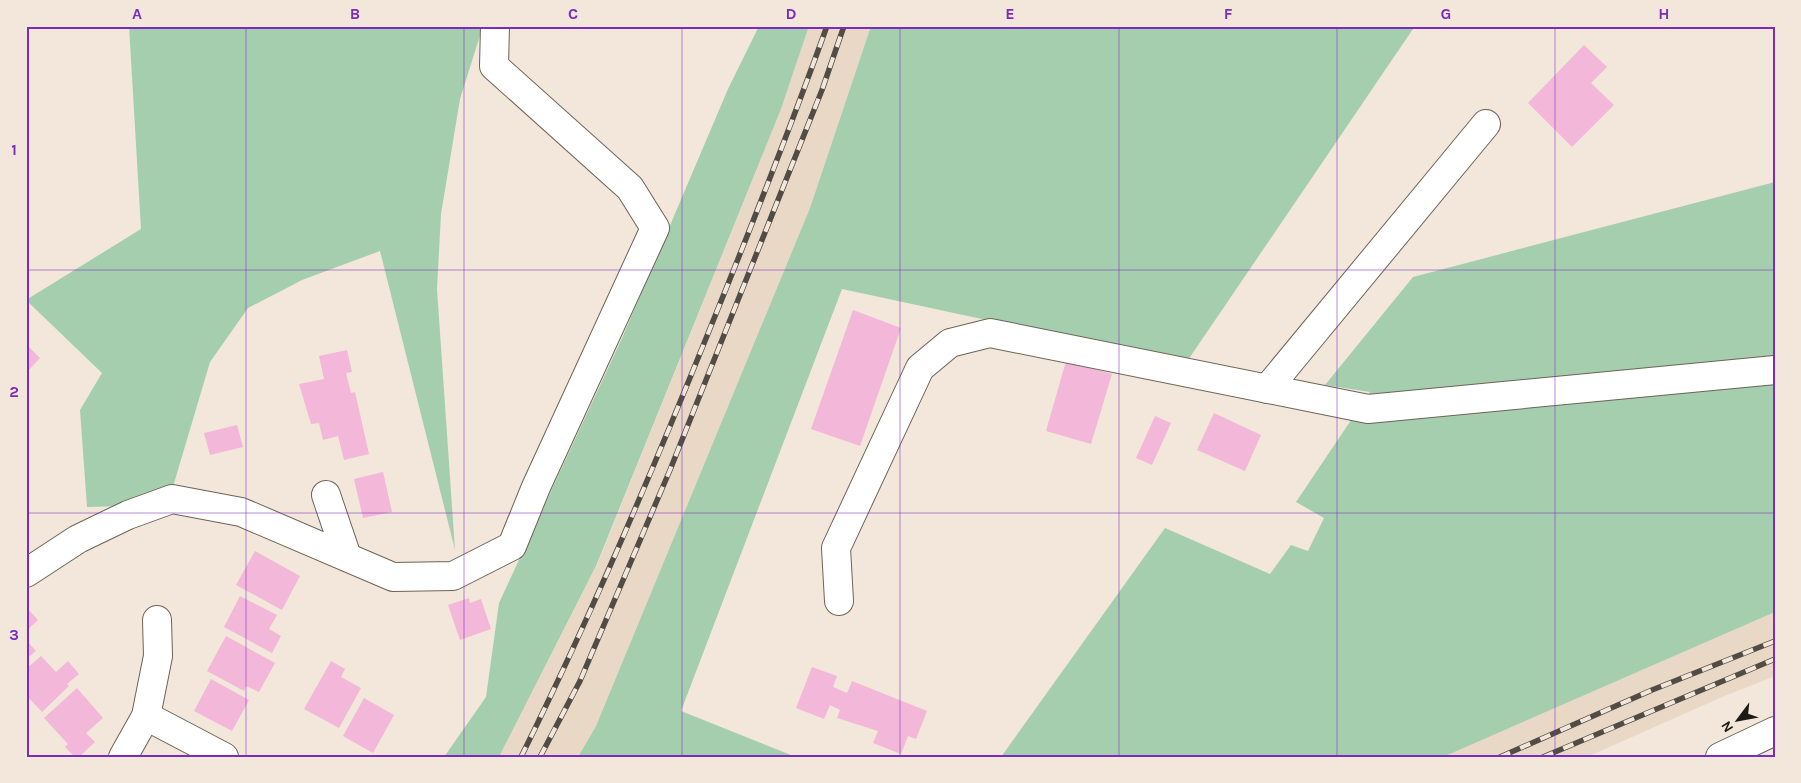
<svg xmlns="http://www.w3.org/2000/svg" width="1801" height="783" viewBox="0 0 1801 783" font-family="Karla,sans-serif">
  <rect width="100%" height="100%" fill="#f2e7da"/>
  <g fill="#e9d8c6">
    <polygon points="809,26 871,26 810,208 596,726 578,757 499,757 597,565 781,109"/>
    <polygon points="1775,612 1775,676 1722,697 1587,757 1443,757"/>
  </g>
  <g fill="#a5ceae">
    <polygon points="129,26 483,26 460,99 441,214 437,289 455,550 380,251 302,280 248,308 210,362 172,490 125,506 87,507 80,410 102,373 26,300 141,229"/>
    <polygon points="759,26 809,26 781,109 596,566 499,757 444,757 486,697 499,603 623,336 728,89"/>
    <polygon points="871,26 1415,26 1186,363 842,289 681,711 796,757 578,757 596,726 810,208"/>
    <polygon points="1775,182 1775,612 1443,757 1001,757 1165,528 1270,574 1291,545 1308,551 1324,518 1296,502 1370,392 1325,385 1413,277"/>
  </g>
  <g fill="#f3b7d9">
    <polygon points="1584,45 1607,67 1591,83 1614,105 1572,147 1528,103"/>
    <polygon points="853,310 901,328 860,446 811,429"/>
    <polygon points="26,344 40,358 26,373"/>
    <polygon points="347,350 352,372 346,373 351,393 355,392 369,454 344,460 338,436 323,440 319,423 311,424 299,384 324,379 319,356"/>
    <polygon points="1066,361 1112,374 1091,444 1046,431"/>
    <polygon points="1214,413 1261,435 1245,471 1197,450"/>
    <polygon points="1155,416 1171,423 1152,465 1136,458"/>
    <polygon points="237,425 243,447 210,455 204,433"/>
    <polygon points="383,472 392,512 363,518 354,479"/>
    <polygon points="255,551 300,576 282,610 236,585"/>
    <polygon points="240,596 277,615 269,629 281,636 272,653 224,627"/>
    <polygon points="469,598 470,603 481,599 491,629 460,640 448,605"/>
    <polygon points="26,607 38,620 26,631"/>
    <polygon points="226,636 275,663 259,692 246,686 244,691 207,671"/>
    <polygon points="26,640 36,651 26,659"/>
    <polygon points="41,656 56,672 68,661 79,674 67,684 69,686 42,712 26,695 26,669"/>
    <polygon points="331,661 345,669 341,677 361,688 339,728 304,709"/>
    <polygon points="812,667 837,676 833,687 847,693 852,681 927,711 916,739 908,736 901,754 873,743 878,731 837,718 840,710 830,705 824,719 796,708"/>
    <polygon points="211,679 249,700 232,731 194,711"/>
    <polygon points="77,688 103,718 86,733 95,742 79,757 75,757 65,747 68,744 44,718"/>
    <polygon points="364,698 394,715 373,753 343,736"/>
  </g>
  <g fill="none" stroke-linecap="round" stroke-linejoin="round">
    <g stroke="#6d6358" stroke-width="30">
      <g id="minor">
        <polyline points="1267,389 1486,124"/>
        <polyline points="326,495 347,557"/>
        <polyline points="26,573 78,539 128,515 172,499 241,512 393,577 453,576 512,546 536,487 655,228 630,188 494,66 495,26"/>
        <polyline points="839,601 836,548 920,368 950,343 990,333 1368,409 1775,370"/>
        <polyline points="146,716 224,757"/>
        <polyline points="123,757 146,716 158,656 157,620"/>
        <polyline points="1720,757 1775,731"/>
      </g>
    </g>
    <use href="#minor" stroke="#fff" stroke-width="28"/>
    <g stroke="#524c46" stroke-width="5.5">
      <g id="rail">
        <path d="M521,757C590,618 651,475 709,331C750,230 790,129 827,26"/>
        <polyline points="540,757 580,681 670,470 822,90 844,26"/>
        <polyline points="1500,757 1652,690 1775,641"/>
        <polyline points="1543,757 1775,659"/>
      </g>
    </g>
    <use href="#rail" stroke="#f2e7da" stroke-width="4" stroke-dasharray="11" stroke-linecap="butt"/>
  </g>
  <path fill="none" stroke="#7b2cbf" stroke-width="1" stroke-opacity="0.55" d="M246,26V757M464,26V757M682,26V757M900,26V757M1119,26V757M1337,26V757M1555,26V757M26,270H1775M26,513H1775"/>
  <rect width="1801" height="783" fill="none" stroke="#f2e7da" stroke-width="55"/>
  <g transform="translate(1738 720) rotate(238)" stroke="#f2e7da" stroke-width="4" paint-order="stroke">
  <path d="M0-4L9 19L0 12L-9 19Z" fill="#1d1915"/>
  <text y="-8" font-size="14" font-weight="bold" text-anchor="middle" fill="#1d1915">N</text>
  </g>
  <rect x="28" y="28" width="1746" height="728" fill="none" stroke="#7b2cbf" stroke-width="2"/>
  <g font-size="16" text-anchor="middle" font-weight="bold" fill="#7b2cbf">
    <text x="137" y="19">A</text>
    <text x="355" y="19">B</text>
    <text x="573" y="19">C</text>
    <text x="791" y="19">D</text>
    <text x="1010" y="19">E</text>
    <text x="1228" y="19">F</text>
    <text x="1446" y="19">G</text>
    <text x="1664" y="19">H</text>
    <text x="14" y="155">1</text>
    <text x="14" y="397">2</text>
    <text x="14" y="640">3</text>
  </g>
</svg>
